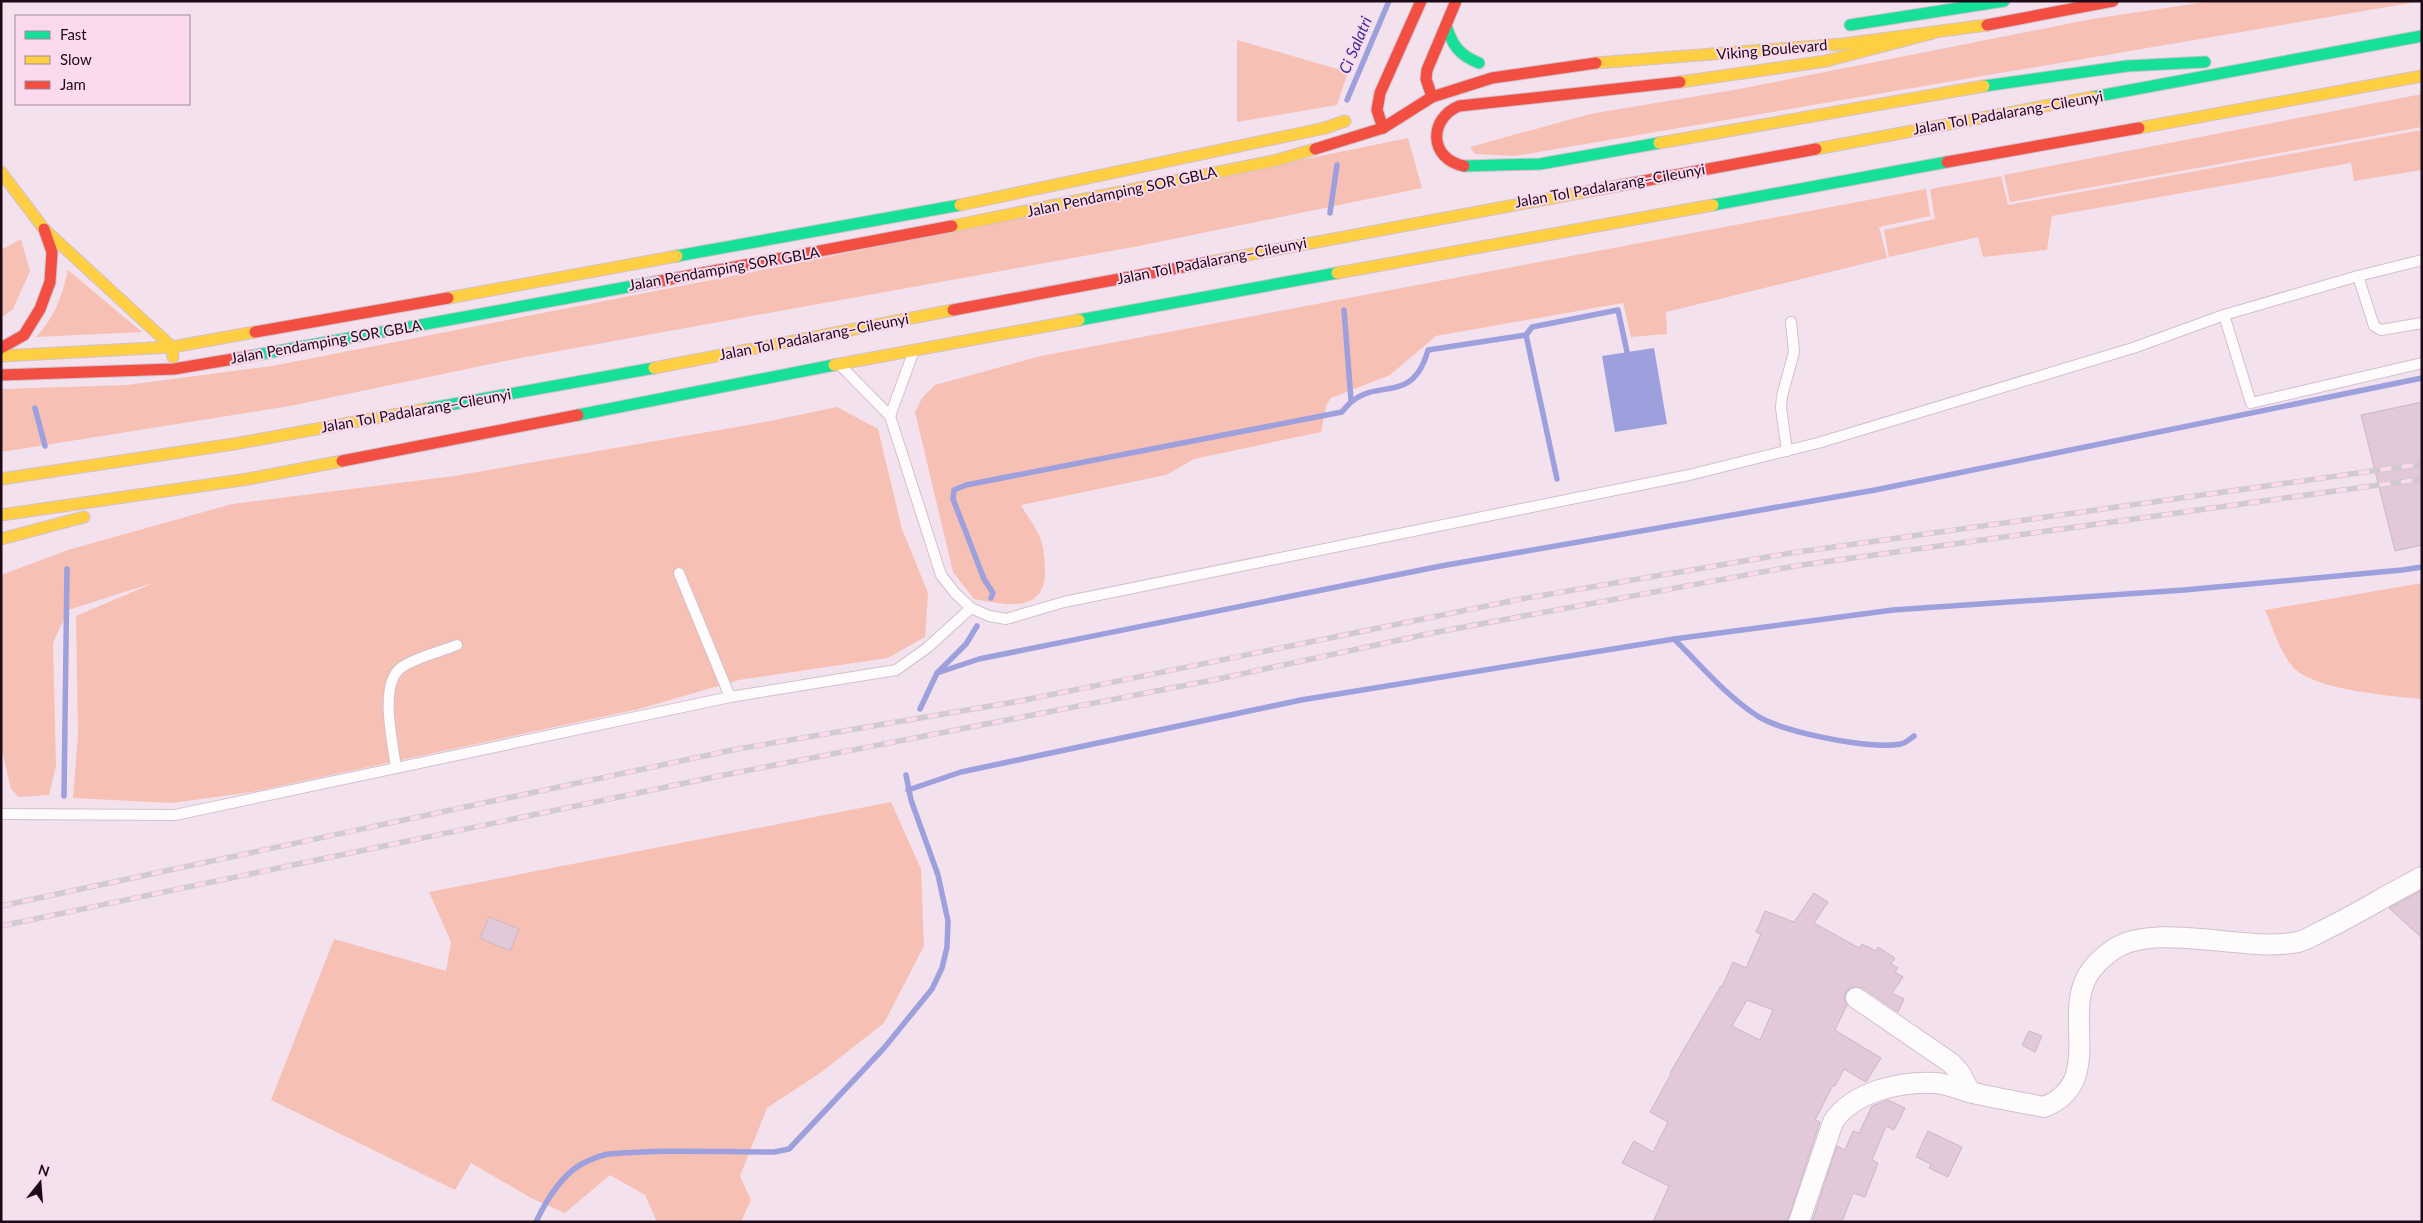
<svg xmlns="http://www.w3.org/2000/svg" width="2423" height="1223" viewBox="0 0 2423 1223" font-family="Lato,sans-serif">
  <rect width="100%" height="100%" fill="#f3e2ed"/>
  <g fill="#f7c0b5">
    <polygon points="2212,1 2422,1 1515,156 1475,154 1470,147 1590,114 1734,90 2092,19"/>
    <polygon points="1237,40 1348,72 1337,105 1237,122"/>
    <polygon points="2422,94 2422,127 2010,202 2004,175"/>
    <polygon points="2422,130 2422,170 2354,181 2351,163 2052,216 2047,250 1983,257 1978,237 1889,257 1884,230 1935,219 1930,189 2001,176 2008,205"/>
    <polygon points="1408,138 1422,188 1139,246 520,358 290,406 1,452 1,389 127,385 272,366 783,266"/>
    <path d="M1926,189L1930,216L1879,227L1887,258L1666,312L1667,334L1631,337L1623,303L1436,336L1390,375L1331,398L1326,406L1321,432L1194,459L1166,475L1021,505C1026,515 1034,524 1039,535C1044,546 1045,560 1045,572C1045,615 1002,604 974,599L953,572L915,412L922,398L935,385L1041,356Z"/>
    <polygon points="21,239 30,271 13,309 1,318 1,250"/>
    <path d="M68,270L142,332L36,337C55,317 62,296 68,270Z"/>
    <polygon points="837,407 878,429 902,529 928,593 925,637 888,658 739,680 639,709 252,792 172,803 73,798 78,735 76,616 156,582 68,610 53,643 56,766 49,795 19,797 11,789 1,747 1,575 68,550 232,504 454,476 765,422"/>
    <path d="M2422,583V699C2391,696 2317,690 2295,669C2280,654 2273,628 2265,610Z"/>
    <polygon points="891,802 921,869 924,946 884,1023 823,1071 767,1108 740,1176 751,1200 741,1222 657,1222 645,1195 610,1175 565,1213 531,1198 471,1163 455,1190 271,1100 334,939 446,971 451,942 429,892"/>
  </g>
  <polygon fill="#9e9fdd" points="1654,348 1667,424 1615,432 1602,356"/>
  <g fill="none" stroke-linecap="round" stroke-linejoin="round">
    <g stroke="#9e9fdd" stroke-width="5.5">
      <polyline points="1347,100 1389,1"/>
      <polyline points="1330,213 1337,165"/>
      <polyline points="1344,310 1351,400"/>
      <polyline points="1526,335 1532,327 1618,310 1627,352"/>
      <polyline points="35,408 45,446"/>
      <path d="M991,598L993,593L984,579L953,499L954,490L966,485L1342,412C1372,371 1411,411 1428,350L1526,335L1557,479"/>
      <path d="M1674,639C1700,664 1725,695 1756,715C1780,732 1872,750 1901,744C1906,743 1910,739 1914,736"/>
      <polyline points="937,673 979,659 1441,566 1875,490 2422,378"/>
      <polyline points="920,709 937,673 966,644 977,626"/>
      <polyline points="908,790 961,772 1301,700 1674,639 1893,610 2184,590 2402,570 2422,567"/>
      <polyline points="64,796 67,569"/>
      <path d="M536,1222C545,1203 561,1176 580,1165C587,1161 601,1155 609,1154C663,1149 719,1152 774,1152L789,1149L884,1048L932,989L942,968L947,947L948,921L938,875L911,800L906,775"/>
    </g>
  </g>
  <g fill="#e1c9da" stroke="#c9b8c3" fill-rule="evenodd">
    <polygon points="2422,402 2422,545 2395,551 2361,415"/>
    <polygon points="2422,890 2422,938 2389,908"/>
    <path d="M1814,893L1828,902L1814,923L1859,948L1862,944L1876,951L1878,947L1895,958L1891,964L1898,968L1895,972L1903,977L1892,993L1904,999L1898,1012L1863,988L1851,987L1846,992L1844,998L1847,1005L1835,1030L1881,1058L1866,1082L1844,1069L1835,1086L1833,1085L1815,1120L1820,1122L1787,1222H1653L1669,1186L1622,1163L1634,1141L1653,1152L1668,1122L1650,1112L1671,1074L1670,1073L1721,986L1722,987L1733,962L1746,968L1761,934L1756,932L1765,911L1794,922ZM1747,1000L1773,1010L1760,1040L1732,1026Z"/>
    <polygon points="489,917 519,929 510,951 480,938"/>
    <polygon points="2029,1031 2042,1036 2035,1052 2022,1045"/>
    <polygon points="1888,1100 1905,1108 1894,1130 1886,1126 1872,1160 1878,1163 1865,1197 1853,1193 1842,1222 1812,1222 1837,1146 1845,1150 1853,1131 1859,1133 1872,1106"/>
    <polygon points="1928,1131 1962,1147 1948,1177 1929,1168 1931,1164 1916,1157"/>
  </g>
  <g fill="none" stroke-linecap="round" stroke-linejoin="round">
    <g stroke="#d2c0cc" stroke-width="12">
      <g id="lane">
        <polyline points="2422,260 2358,276 2374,326 2381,330 2422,323"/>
        <polyline points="2224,315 2251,403 2422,363"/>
        <polyline points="842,367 890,416 941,575 955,593 971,608 989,616 1006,619 1064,602 1689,475 1818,443 2133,348 2224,315 2358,276"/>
        <polyline points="890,416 913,353"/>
        <polyline points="1787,451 1781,408 1782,396 1794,352 1791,322"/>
        <polyline points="679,573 730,697"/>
        <path d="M396,768C393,743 378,683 402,667C417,657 440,652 457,645"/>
        <polyline points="1,814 175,815 730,697 896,670 927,648 971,608"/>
      </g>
    </g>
    <g stroke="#d2c0cc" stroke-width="22">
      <g id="street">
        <polyline points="1856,998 1951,1063 1960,1073 1970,1092"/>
        <path d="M1799,1222L1833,1122C1853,1091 1902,1081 1936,1083C1947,1084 1959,1089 1969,1092C1994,1098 2019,1102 2044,1107C2100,1085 2069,1026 2083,986C2088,970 2101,958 2114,949C2158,921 2247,953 2298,942C2306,940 2314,935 2322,931C2356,915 2388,894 2422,877"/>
      </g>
    </g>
    <g stroke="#d2c0cc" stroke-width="13">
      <g id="fast">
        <path d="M1446,25C1452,45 1459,55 1479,63"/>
        <polyline points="1850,25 2004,1"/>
        <polyline points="1984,86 2127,66 2205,62"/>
        <polyline points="2093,97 2422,36"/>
        <polyline points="1464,166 1540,164 1659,143"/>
        <polyline points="1713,205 1947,162"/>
        <polyline points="677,256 960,205"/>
        <polyline points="1079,320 1337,273"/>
        <polyline points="251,356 655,282"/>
        <polyline points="426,409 654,368"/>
        <polyline points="578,415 834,365"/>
      </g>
    </g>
    <g stroke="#d2c0cc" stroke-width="13">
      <g id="slow">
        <polyline points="1596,63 1843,44 1987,25"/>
        <polyline points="1680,82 1826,61 1933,33"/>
        <polyline points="2139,128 2422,76"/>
        <polyline points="1659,143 1984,86"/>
        <polyline points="1816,149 2093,97"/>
        <polyline points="1,172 44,229 172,347 173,357"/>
        <polyline points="960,205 1325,128 1345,121"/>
        <polyline points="952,226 1277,160 1315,149"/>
        <polyline points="1210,262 1622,185"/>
        <polyline points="1337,273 1713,205"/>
        <polyline points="448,298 677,256"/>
        <polyline points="1,356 172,347 255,332"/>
        <polyline points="834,365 1079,320"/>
        <polyline points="654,368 953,310"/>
        <polyline points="1,479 234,444 426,409"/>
        <polyline points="1,515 248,479 342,461"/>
        <polyline points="1,539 84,517"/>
      </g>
    </g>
    <g stroke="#d2c0cc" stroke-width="13">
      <g id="jam">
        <polyline points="1987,25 2113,1"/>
        <polyline points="1432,97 1426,79 1427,70 1456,1"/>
        <polyline points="1383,128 1377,110 1380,93 1421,1"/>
        <polyline points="1315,149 1383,128 1432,97 1492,78 1596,63"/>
        <polyline points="1947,162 2139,128"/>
        <path d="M1464,166C1429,159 1428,119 1459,106L1680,82"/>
        <polyline points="1622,185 1816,149"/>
        <polyline points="655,282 952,226"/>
        <polyline points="953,310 1210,262"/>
        <polyline points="255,332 448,298"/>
        <polyline points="1,348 24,335 40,309 50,282 52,252 44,229"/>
        <polyline points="1,375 174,369 251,356"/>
        <polyline points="342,461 578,415"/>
      </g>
    </g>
    <use href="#lane" stroke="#fdfbfc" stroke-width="10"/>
    <use href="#street" stroke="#fdfbfc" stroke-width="20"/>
    <use href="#fast" stroke="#16e098" stroke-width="11"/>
    <use href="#slow" stroke="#ffcf43" stroke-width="11"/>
    <use href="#jam" stroke="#f24e42" stroke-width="11"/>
    <g stroke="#d1cbcf" stroke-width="5.5">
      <g id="rail">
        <polyline points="1,906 737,749 1020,701 1521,599 1791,553 2422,464"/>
        <polyline points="1,926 724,775 1218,679 1432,633 1795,566 2422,479"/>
      </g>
    </g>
    <use href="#rail" stroke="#fbdaf0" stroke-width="4" stroke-dasharray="11" stroke-linecap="butt"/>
  </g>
  <g text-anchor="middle" stroke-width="4" stroke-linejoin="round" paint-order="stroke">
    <g font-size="15" fill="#1c0a18" stroke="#fbdaf0">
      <text transform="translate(1772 50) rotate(-5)" y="5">Viking Boulevard</text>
      <text transform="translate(2008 113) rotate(-10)" y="5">Jalan Tol Padalarang–Cileunyi</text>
      <text transform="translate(1610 186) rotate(-10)" y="5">Jalan Tol Padalarang–Cileunyi</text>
      <text transform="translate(1122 192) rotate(-12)" y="5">Jalan Pendamping SOR GBLA</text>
      <text transform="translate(1212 261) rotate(-11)" y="5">Jalan Tol Padalarang–Cileunyi</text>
      <text transform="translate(724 269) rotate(-10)" y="5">Jalan Pendamping SOR GBLA</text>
      <text transform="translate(814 337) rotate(-11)" y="5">Jalan Tol Padalarang–Cileunyi</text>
      <text transform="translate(326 342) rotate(-10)" y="5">Jalan Pendamping SOR GBLA</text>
      <text transform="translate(416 411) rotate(-10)" y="5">Jalan Tol Padalarang–Cileunyi</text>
    </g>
    <g font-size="16" font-style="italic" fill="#353193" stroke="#fbdaf0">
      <text transform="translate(1355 45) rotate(-67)" y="6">Ci Salatri</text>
    </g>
  </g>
  <rect width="2423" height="1223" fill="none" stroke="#1c0a18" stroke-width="5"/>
  <rect x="15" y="15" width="175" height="90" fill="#fbdaf0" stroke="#a2879a"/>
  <rect x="25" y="31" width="25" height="8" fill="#16e098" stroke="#a2879a"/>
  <text x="60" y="40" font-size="15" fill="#1c0a18">Fast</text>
  <rect x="25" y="56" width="25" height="8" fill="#ffcf43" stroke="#a2879a"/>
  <text x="60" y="65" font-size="15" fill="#1c0a18">Slow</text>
  <rect x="25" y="81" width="25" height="8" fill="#f24e42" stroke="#a2879a"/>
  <text x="60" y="90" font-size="15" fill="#1c0a18">Jam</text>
  <g transform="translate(40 1183) rotate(17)" stroke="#fbdaf0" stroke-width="4" paint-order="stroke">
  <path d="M0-4L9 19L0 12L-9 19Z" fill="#1c0a18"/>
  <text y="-8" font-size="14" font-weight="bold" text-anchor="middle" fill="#1c0a18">N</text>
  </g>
</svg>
